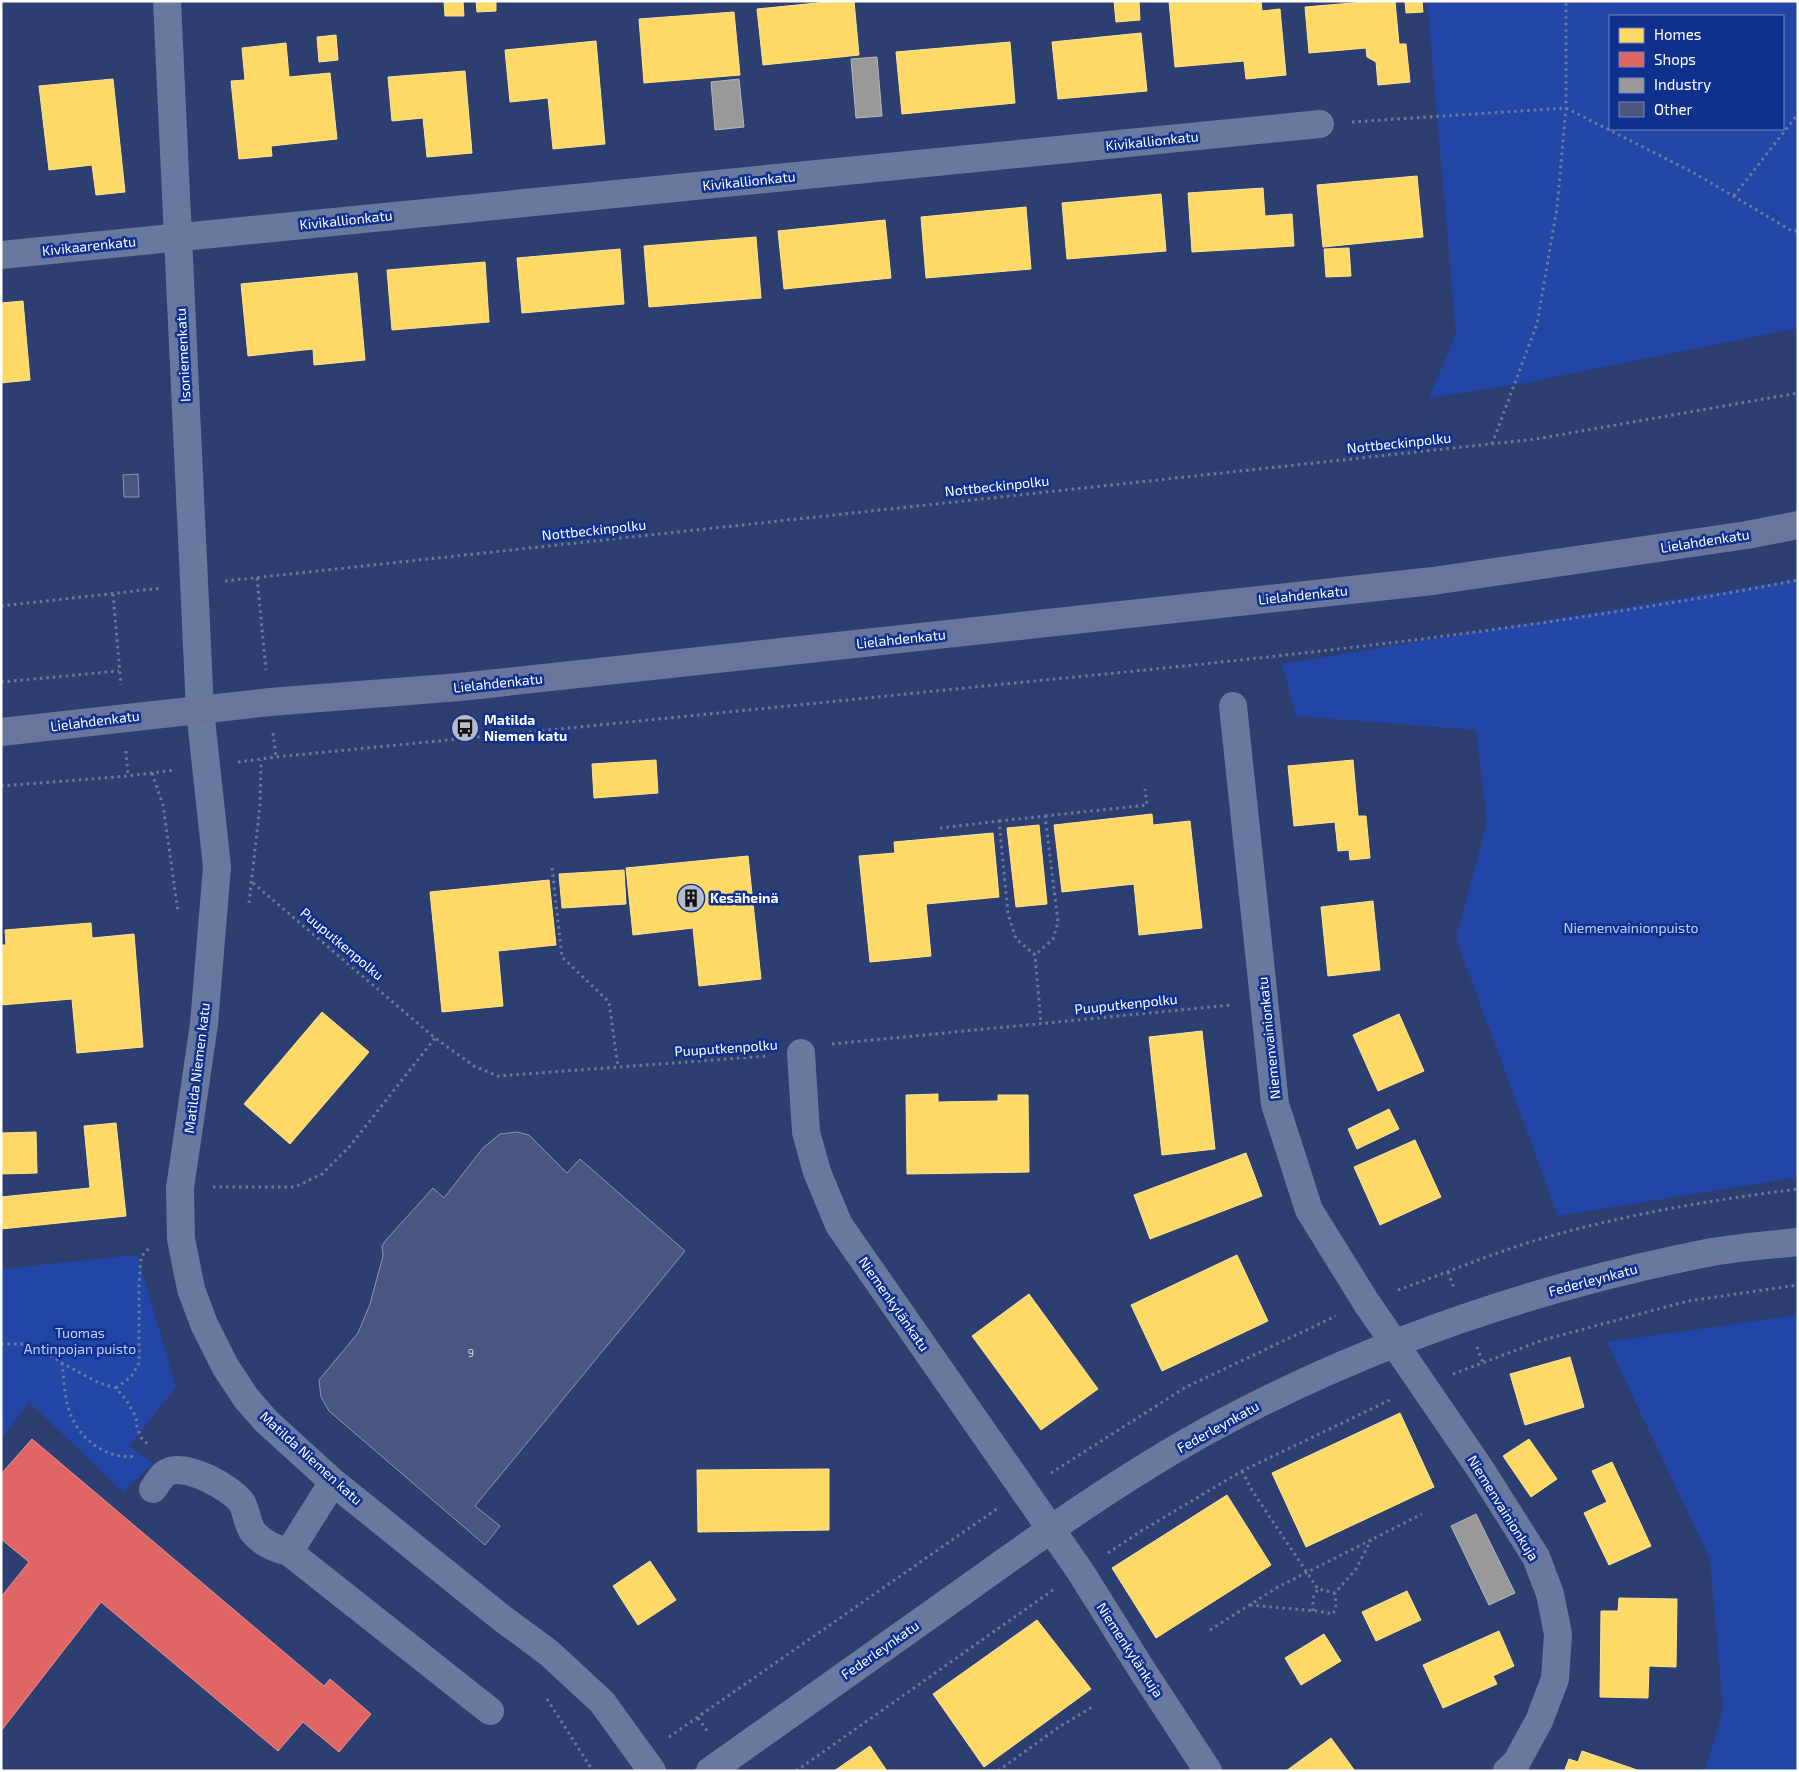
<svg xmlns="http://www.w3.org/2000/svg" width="1799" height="1772" viewBox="0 0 1799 1772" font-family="'Exo 2',sans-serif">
  <rect width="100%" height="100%" fill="#2d3e71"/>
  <g fill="#2346a6" fill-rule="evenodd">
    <path d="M1427,1H1798V328L1525,383L1429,398L1456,333ZM1610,16H1783V129H1610Z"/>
    <polygon points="1798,579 1798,1177 1558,1216 1456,938 1487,822 1476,730 1296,716 1282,664"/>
    <polygon points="137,1255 176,1387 129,1446 153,1463 123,1492 29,1402 3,1437 1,1436 1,1269"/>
    <polygon points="1798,1315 1798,1771 1705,1771 1723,1710 1710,1559 1607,1342"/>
  </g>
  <g fill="#ffd966" stroke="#ffe494">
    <polygon points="444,1 463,1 464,16 445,16"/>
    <polygon points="476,1 496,1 496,11 477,12"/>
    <polygon points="837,1 854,1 859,55 763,65 757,9"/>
    <polygon points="1114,1 1139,1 1140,20 1116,22"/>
    <polygon points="1169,1 1261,1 1262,11 1280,9 1286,75 1246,79 1244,61 1175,67"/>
    <polygon points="1376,1 1395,1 1399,44 1406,44 1410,82 1378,85 1376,62 1367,57 1366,48 1309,53 1305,7"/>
    <polygon points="1405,1 1422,1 1423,12 1406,13"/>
    <polygon points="734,12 740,75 644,83 639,19"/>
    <polygon points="1141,33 1147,91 1058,99 1052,42"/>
    <polygon points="336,35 338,60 319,62 317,37"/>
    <polygon points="596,41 605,144 553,149 548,98 510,102 505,50"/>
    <polygon points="1010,42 1015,103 902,114 896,52"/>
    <polygon points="286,43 289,77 330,73 337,139 271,146 272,156 239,159 231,81 245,80 242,48"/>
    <polygon points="465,71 472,153 427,157 423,118 392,121 388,77"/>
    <polygon points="113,79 125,192 96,195 92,165 49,170 39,86"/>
    <polygon points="1417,176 1423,237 1323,247 1317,185"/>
    <polygon points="1263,188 1265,216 1292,214 1294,246 1192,252 1188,193"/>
    <polygon points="1161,194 1166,251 1067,259 1062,203"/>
    <polygon points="1026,207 1031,269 926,278 921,217"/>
    <polygon points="885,220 891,278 784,289 778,231"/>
    <polygon points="756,237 761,298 649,307 644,246"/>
    <polygon points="1349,248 1351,276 1326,277 1324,249"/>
    <polygon points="620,249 624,304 522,313 517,258"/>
    <polygon points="485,262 489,322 392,330 387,270"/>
    <polygon points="357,273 365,360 314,365 313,349 248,356 241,284"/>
    <polygon points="23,301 30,380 1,383 1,303"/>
    <polygon points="656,760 658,793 594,798 592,764"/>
    <polygon points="1353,760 1358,816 1366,816 1370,858 1350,860 1349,850 1338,851 1335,822 1294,826 1288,766"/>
    <polygon points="1152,814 1153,825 1190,821 1202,928 1139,935 1134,884 1062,892 1054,825"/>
    <polygon points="1039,825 1047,904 1016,907 1007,828"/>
    <polygon points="993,833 999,897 926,904 931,956 870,962 859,856 895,853 894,842"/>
    <polygon points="748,856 761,979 699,986 693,928 633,935 626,868"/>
    <polygon points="624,870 626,904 562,908 559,874"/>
    <polygon points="549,880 556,945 498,951 503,1006 442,1012 430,892"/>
    <polygon points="1373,901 1380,970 1328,976 1321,907"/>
    <polygon points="91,923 92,938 134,934 143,1047 77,1053 72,999 1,1005 1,945 6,945 5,930"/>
    <polygon points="322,1012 369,1052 290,1144 244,1104"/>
    <polygon points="1399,1014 1424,1071 1378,1091 1353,1035"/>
    <polygon points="1202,1031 1215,1149 1162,1155 1149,1037"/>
    <polygon points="938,1094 938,1102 998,1101 998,1095 1028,1095 1029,1172 907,1174 906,1095"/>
    <polygon points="1389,1109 1399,1129 1357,1149 1348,1129"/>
    <polygon points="116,1123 126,1216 1,1229 1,1197 90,1188 84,1126"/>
    <polygon points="36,1132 37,1173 1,1174 1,1133"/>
    <polygon points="1415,1140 1441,1197 1380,1225 1354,1167"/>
    <polygon points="1246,1153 1262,1196 1150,1239 1134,1195"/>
    <polygon points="1237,1255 1268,1321 1162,1371 1131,1305"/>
    <polygon points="1029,1294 1098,1389 1041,1430 972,1336"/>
    <polygon points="1570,1357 1584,1407 1525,1425 1510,1374"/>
    <polygon points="1400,1413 1434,1487 1306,1547 1272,1473"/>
    <polygon points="1529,1439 1557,1479 1531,1497 1503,1456"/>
    <polygon points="1612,1462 1651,1546 1609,1565 1584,1513 1607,1502 1592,1471"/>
    <polygon points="829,1469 829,1530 698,1532 697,1470"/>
    <polygon points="1227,1495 1271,1565 1156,1638 1112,1568"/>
    <polygon points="650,1561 676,1600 638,1625 613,1586"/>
    <polygon points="1407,1591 1421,1620 1376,1641 1362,1612"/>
    <polygon points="1619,1598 1677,1599 1676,1667 1649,1666 1648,1698 1600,1697 1601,1611 1618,1611"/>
    <polygon points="1037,1620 1091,1689 984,1767 933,1694"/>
    <polygon points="1499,1631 1514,1666 1493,1676 1497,1684 1443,1708 1423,1665"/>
    <polygon points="1324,1634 1341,1661 1301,1685 1285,1658"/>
    <polygon points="1331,1738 1355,1771 1286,1771"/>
    <polygon points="870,1746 887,1771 834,1771"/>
    <polygon points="1582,1751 1640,1771 1569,1771 1565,1769 1569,1759 1578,1762"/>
  </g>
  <polygon fill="#e06666" stroke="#e99494" points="32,1439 324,1686 330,1679 371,1714 339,1752 303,1722 278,1751 101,1602 1,1731 1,1597 29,1562 1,1539 1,1474"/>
  <g fill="#999" stroke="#b8b8b8">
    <polygon points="877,57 882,116 856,118 851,59"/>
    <polygon points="739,79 744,127 715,130 711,82"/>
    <polygon points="1476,1514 1515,1593 1489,1605 1451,1526"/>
  </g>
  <g fill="#485680" stroke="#8993b3">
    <polygon points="138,474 139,497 124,497 123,475"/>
    <polygon points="517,1132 529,1135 567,1173 580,1159 685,1251 475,1506 500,1526 485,1545 329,1411 321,1397 319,1380 358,1333 370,1304 383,1256 382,1246 386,1240 433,1188 444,1198 483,1148 500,1134"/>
  </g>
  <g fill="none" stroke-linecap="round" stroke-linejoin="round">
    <g stroke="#69789e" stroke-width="3" stroke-dasharray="2.5 4" stroke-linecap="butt">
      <polyline points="1352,122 1566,108 1696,174 1792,231 1798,231"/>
      <polyline points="1734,196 1798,114"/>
      <polyline points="1492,444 1537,324 1557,208 1566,108 1566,1"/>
      <polyline points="257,578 266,670"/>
      <polyline points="225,581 1536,439 1798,393"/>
      <polyline points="113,594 121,685"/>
      <polyline points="1,606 162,588"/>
      <polyline points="1,682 119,671"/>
      <polyline points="273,733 276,757"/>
      <polyline points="126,751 128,776"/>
      <path d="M238,762L276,757C519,733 761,709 1004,684C1270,658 1535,631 1798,580"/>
      <polyline points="152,773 163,805 178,912"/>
      <polyline points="1,786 128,776 175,770"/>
      <polyline points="1045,816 1147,805 1145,789"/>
      <polyline points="999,821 1045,816 1058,922 1053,939 1035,955"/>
      <polyline points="940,828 999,821 1008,914 1016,939 1035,955 1041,1024"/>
      <polyline points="552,868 562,957 609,1002 618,1067"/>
      <polyline points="253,883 435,1038 474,1066 498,1076 768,1056"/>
      <polyline points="249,903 260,805 261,760"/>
      <polyline points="832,1044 1231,1005"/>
      <polyline points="213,1187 295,1187 322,1174 350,1146 435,1038"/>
      <polyline points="1448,1272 1454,1288"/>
      <path d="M1398,1290C1444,1274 1490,1254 1537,1240C1622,1215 1710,1200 1798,1189"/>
      <polyline points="1,1344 24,1344 41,1349 62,1363 99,1383 116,1388 127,1401 136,1417 137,1427 142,1439 150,1446"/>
      <polyline points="1477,1347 1483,1363"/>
      <path d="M62,1363C64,1379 64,1397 70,1413C80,1440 107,1460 136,1456"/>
      <polyline points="1453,1374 1543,1340 1688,1301 1798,1285"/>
      <polyline points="116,1388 131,1377 139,1363 139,1285 141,1257 150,1247"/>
      <polyline points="1242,1471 1253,1492 1318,1589 1335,1593 1356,1569 1371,1540"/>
      <polyline points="1051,1473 1186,1387 1336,1316"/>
      <polyline points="1108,1553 1141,1531 1242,1471 1392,1399"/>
      <polyline points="1250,1605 1317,1611 1333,1614 1336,1608 1335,1593"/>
      <polyline points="1313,1611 1313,1598 1318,1589"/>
      <polyline points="1210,1630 1278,1587 1422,1514"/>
      <polyline points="547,1699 593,1771"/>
      <polyline points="698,1718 708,1732"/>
      <polyline points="669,1737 998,1508"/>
      <polyline points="796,1771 1053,1590"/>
      <polyline points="998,1771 1059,1727 1094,1706"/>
    </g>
    <g stroke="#69789e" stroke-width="28">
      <polyline points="167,1 200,710 217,867 204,1024 180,1188 181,1239 191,1289 204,1324 225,1366 246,1398 266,1421 333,1482 503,1619 549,1653 602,1702 652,1771"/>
      <polyline points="1,255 1320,124"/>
      <polyline points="1233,706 1275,1104 1309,1210 1366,1302 1481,1470 1536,1557 1550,1594 1558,1634 1555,1679 1539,1721 1516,1763 1507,1771"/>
      <polyline points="801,1053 806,1132 817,1172 839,1225 1080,1571 1142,1670 1208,1771"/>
      <path d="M153,1489C157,1484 162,1474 168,1472C186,1463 232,1488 242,1503C247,1512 247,1524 253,1532C262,1543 275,1549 289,1552L333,1482"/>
      <polyline points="289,1552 490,1711"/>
      <path d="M710,1771C794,1711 878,1652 961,1593C1043,1534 1126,1475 1214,1427C1370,1343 1538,1286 1712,1252C1740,1247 1769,1245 1798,1242"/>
    </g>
    <polyline stroke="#69759c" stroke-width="28" points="1,732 270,702 460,687 1433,581 1747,535 1798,525"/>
    <g stroke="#6d789c" stroke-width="1">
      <path d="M693,1771L1046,1522C1117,1474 1191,1430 1268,1391C1308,1371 1348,1351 1390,1335C1494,1295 1603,1262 1713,1243C1741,1238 1769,1236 1798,1232"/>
      <polyline points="726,1771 1056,1537 1111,1500 1218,1435 1305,1391 1399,1350 1490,1318 1610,1284 1718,1261 1798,1251"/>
    </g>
  </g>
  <defs>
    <g id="bus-disc" transform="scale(1.4375)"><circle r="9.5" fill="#b6bbcd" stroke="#10308e"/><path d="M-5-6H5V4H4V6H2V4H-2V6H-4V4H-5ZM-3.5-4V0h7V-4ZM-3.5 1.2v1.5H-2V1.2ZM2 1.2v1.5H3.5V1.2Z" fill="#111"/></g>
    <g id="building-disc" transform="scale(1.4375)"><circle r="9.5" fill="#b6bbcd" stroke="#10308e"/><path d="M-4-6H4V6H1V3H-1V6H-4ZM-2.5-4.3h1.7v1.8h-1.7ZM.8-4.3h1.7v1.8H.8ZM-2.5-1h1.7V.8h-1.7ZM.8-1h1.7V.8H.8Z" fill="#111"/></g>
  </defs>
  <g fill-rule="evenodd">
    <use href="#bus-disc" x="465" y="728"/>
    <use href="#building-disc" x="691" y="898"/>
  </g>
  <g text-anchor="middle" stroke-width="5" stroke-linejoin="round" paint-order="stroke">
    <g font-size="11" fill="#d1d5df">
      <text x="471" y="1357">9</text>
    </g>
    <g font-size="14" fill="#fff" stroke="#10308e">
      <text transform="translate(1152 141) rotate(-6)" y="5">Kivikallionkatu</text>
      <text transform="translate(749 181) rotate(-6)" y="5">Kivikallionkatu</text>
      <text transform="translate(346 220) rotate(-6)" y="5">Kivikallionkatu</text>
      <text transform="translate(89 246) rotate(-6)" y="5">Kivikaarenkatu</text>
      <text transform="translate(183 355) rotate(-93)" y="5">Isoniemenkatu</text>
      <text transform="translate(1399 443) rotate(-6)" y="5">Nottbeckinpolku</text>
      <text transform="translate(997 486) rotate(-6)" y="5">Nottbeckinpolku</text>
      <text transform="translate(594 530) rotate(-6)" y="5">Nottbeckinpolku</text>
      <text transform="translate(1705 541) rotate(-9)" y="5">Lielahdenkatu</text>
      <text transform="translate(1303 595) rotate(-6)" y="5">Lielahdenkatu</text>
      <text transform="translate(901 639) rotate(-6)" y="5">Lielahdenkatu</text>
      <text transform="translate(498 683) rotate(-6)" y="5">Lielahdenkatu</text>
      <text transform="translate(95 721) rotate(-7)" y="5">Lielahdenkatu</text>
      <text transform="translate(342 944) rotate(40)" y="5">Puuputkenpolku</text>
      <text transform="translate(1126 1004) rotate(-6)" y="5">Puuputkenpolku</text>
      <text transform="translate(1269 1038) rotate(-96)" y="5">Niemenvainionkatu</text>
      <text transform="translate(726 1048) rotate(-4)" y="5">Puuputkenpolku</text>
      <text transform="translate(197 1068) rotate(-83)" y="5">Matilda Niemen katu</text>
      <text transform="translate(1593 1280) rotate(-15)" y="5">Federleynkatu</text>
      <text transform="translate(894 1304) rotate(55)" y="5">Niemenkylänkatu</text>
      <text transform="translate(1218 1427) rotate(-29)" y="5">Federleynkatu</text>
      <text transform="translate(311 1458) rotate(42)" y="5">Matilda Niemen katu</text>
      <text transform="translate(1503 1508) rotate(58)" y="5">Niemenvainionkuja</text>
      <text transform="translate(880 1650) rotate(-35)" y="5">Federleynkatu</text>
      <text transform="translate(1130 1650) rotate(57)" y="5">Niemenkylänkuja</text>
    </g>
    <g font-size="14" font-weight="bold" fill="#fff" stroke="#10308e" text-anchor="start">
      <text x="484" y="725">Matilda<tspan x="484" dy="16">Niemen katu</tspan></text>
      <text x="710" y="903">Kesäheinä</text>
    </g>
    <g font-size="14" fill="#c0d0fd" stroke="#10308e">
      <text x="1631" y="933">Niemenvainionpuisto</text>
      <text x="80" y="1338">Tuomas<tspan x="80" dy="16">Antinpojan puisto</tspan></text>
    </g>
  </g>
  <rect width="1799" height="1772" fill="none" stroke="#ffffff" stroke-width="5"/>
  <rect x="1609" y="15" width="175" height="115" fill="#10308e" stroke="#7083bb"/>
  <rect x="1619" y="28" width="25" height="15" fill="#ffd966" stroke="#7083bb"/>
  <text x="1654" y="40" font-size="15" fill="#ffffff">Homes</text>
  <rect x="1619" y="52" width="25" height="15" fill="#e06666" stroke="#7083bb"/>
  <text x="1654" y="65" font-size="15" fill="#ffffff">Shops</text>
  <rect x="1619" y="78" width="25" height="15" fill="#999999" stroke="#7083bb"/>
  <text x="1654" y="90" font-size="15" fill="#ffffff">Industry</text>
  <rect x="1619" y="102" width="25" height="15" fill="#485680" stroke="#7083bb"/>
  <text x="1654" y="115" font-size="15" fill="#ffffff">Other</text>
</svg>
